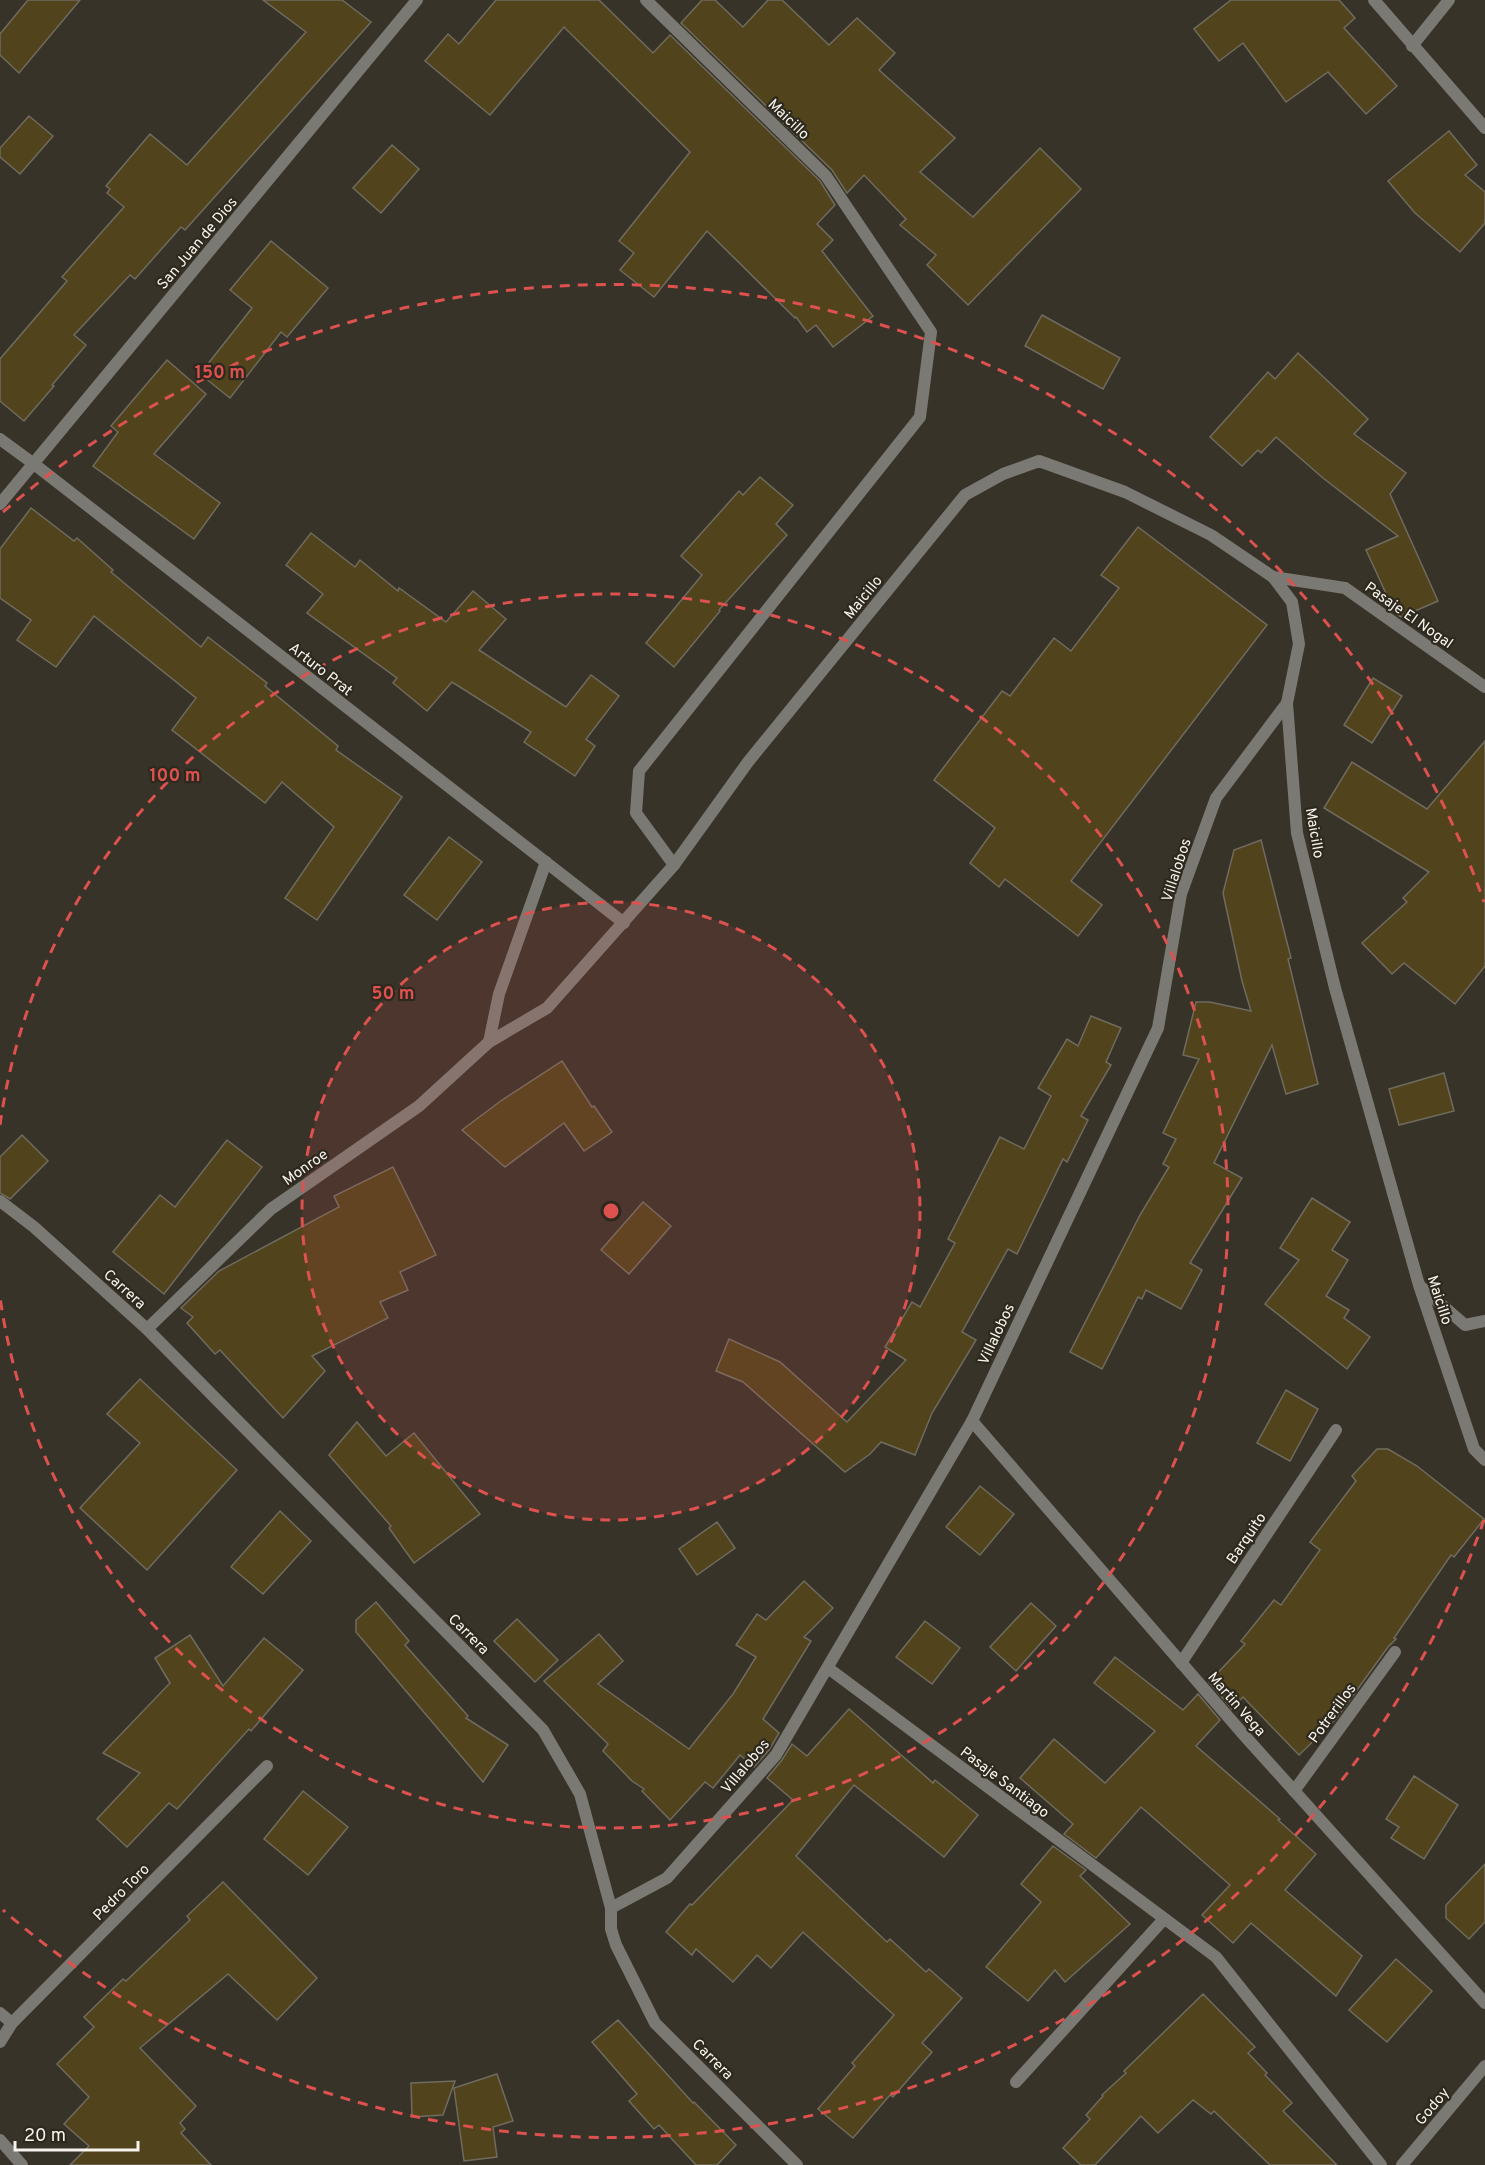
<svg xmlns="http://www.w3.org/2000/svg" width="1485" height="2165" viewBox="0 0 1485 2165" font-family="Overpass,sans-serif">
  <rect width="100%" height="100%" fill="#383328"/>
  <g fill="#51431c" stroke="#706b5f" stroke-width="1.5">
    <polygon points="28,0 80,0 19,73 0,55 0,34"/>
    <polygon points="263,0 342,0 371,22 185,230 181,227 135,279 130,275 74,335 86,345 52,385 54,386 24,421 0,401 0,359 67,281 62,277 124,207 107,193 110,189 106,186 150,134 187,165 306,32"/>
    <polygon points="496,0 599,0 653,53 670,35 820,181 835,205 817,224 833,240 822,251 873,316 833,347 816,325 807,332 796,317 795,318 707,231 654,297 620,270 634,253 619,241 690,152 564,27 490,115 425,61 448,34 459,44"/>
    <polygon points="702,0 715,0 743,27 768,0 782,0 829,45 857,18 895,53 879,70 955,138 920,172 973,217 1040,148 1081,189 968,305 927,265 936,255 900,225 906,219 864,175 847,193 832,170 681,23"/>
    <polygon points="1231,0 1339,0 1355,18 1344,28 1397,86 1366,114 1328,72 1286,102 1243,43 1219,61 1194,29"/>
    <polygon points="29,116 53,136 20,174 0,157 0,148"/>
    <polygon points="1449,131 1477,165 1465,175 1485,192 1485,223 1460,252 1415,213 1388,181"/>
    <polygon points="392,145 419,169 381,213 353,188"/>
    <polygon points="271,241 328,288 287,337 281,332 230,398 200,374 252,308 230,290"/>
    <polygon points="1042,315 1120,358 1103,389 1025,346"/>
    <polygon points="1298,353 1368,419 1354,434 1406,473 1390,494 1438,601 1401,617 1395,613 1366,550 1398,536 1323,478 1276,437 1261,453 1258,450 1242,466 1210,437 1268,372 1275,379"/>
    <polygon points="167,360 206,394 154,454 220,503 194,539 93,466 118,432 111,426"/>
    <polygon points="760,477 793,505 776,524 787,535 719,610 720,611 674,667 646,643 702,575 681,556 739,491 743,495"/>
    <polygon points="31,508 74,541 77,538 113,570 111,572 201,647 208,637 267,683 265,686 338,746 336,750 402,797 317,920 285,898 334,827 282,782 265,803 172,730 196,698 94,616 56,667 17,640 31,620 0,598 0,549"/>
    <polygon points="1138,527 1267,625 1071,881 1102,905 1078,936 1005,879 999,887 970,863 995,828 934,780 1002,691 1010,696 1054,638 1071,651 1119,588 1101,575"/>
    <polygon points="311,533 355,567 360,560 398,591 399,588 446,622 473,591 506,619 479,650 566,707 591,675 619,696 586,739 595,746 575,776 524,742 531,732 452,682 427,711 393,683 397,678 307,613 323,594 286,565"/>
    <polygon points="1373,678 1402,696 1372,743 1344,725"/>
    <polygon points="1485,741 1485,966 1455,1004 1404,963 1392,974 1362,943 1407,902 1403,898 1429,872 1324,808 1352,762 1427,809"/>
    <polygon points="449,837 482,862 437,920 404,895"/>
    <polygon points="1261,840 1291,958 1288,959 1318,1084 1286,1094 1272,1045 1214,1163 1242,1178 1190,1263 1202,1270 1181,1309 1146,1290 1142,1299 1138,1297 1102,1369 1070,1352 1140,1215 1169,1167 1163,1164 1176,1139 1163,1133 1199,1059 1183,1055 1196,1002 1210,1002 1251,1011 1242,981 1223,893 1234,850"/>
    <polygon points="1091,1016 1121,1028 1106,1062 1111,1065 1081,1116 1088,1120 1067,1162 1063,1159 1017,1254 1008,1249 962,1332 976,1340 932,1413 915,1455 881,1442 870,1454 845,1472 743,1382 716,1371 729,1339 780,1362 847,1422 906,1360 885,1347 912,1302 920,1307 955,1243 948,1239 1000,1137 1024,1149 1051,1096 1038,1088 1067,1039 1078,1046"/>
    <polygon points="562,1061 592,1107 594,1106 612,1132 584,1151 564,1123 505,1167 462,1130 502,1100"/>
    <polygon points="1444,1073 1454,1111 1399,1125 1389,1089"/>
    <polygon points="22,1135 48,1161 10,1199 0,1193 0,1157"/>
    <polygon points="227,1140 262,1167 164,1294 113,1252 160,1195 175,1207"/>
    <polygon points="393,1167 436,1255 400,1272 408,1290 380,1302 388,1318 312,1356 325,1371 283,1418 220,1350 215,1354 187,1323 193,1317 181,1308 219,1271 339,1207 334,1196"/>
    <polygon points="1312,1198 1350,1222 1332,1250 1348,1260 1326,1296 1349,1310 1344,1318 1370,1337 1347,1369 1265,1304 1299,1260 1280,1248"/>
    <polygon points="643,1202 671,1226 629,1274 601,1250"/>
    <polygon points="140,1379 237,1470 147,1570 80,1508 140,1443 107,1414"/>
    <polygon points="1286,1390 1318,1409 1290,1461 1257,1443"/>
    <polygon points="357,1422 386,1456 414,1433 480,1514 414,1563 389,1528 391,1526 329,1455"/>
    <polygon points="1377,1449 1388,1449 1417,1466 1484,1519 1454,1557 1451,1555 1394,1638 1396,1639 1388,1647 1336,1719 1299,1755 1243,1697 1232,1709 1209,1682 1245,1644 1241,1641 1274,1600 1281,1605 1320,1550 1310,1542 1356,1481 1352,1476"/>
    <polygon points="980,1486 1014,1514 980,1555 946,1527"/>
    <polygon points="280,1511 311,1541 263,1594 231,1567"/>
    <polygon points="717,1522 735,1548 697,1575 679,1549"/>
    <polygon points="804,1581 833,1608 804,1637 811,1641 763,1719 779,1733 769,1750 754,1767 740,1755 713,1788 705,1782 670,1820 642,1791 644,1789 632,1781 603,1751 608,1744 544,1681 599,1634 623,1661 598,1684 689,1749 733,1694 756,1657 736,1645 757,1614 766,1620"/>
    <polygon points="376,1602 409,1641 405,1645 468,1716 466,1718 508,1745 483,1782 356,1632 356,1620"/>
    <polygon points="1031,1603 1056,1626 1016,1671 990,1647"/>
    <polygon points="517,1619 558,1660 535,1682 494,1641"/>
    <polygon points="925,1621 960,1648 932,1684 896,1657"/>
    <polygon points="190,1635 223,1686 264,1638 303,1670 251,1731 249,1729 177,1809 169,1803 127,1847 97,1819 140,1773 103,1753 170,1683 155,1658"/>
    <polygon points="1115,1657 1183,1710 1198,1694 1220,1720 1196,1746 1280,1819 1278,1820 1316,1854 1285,1890 1362,1956 1336,1996 1251,1923 1233,1943 1202,1915 1230,1885 1141,1807 1096,1858 1064,1834 1073,1824 1020,1778 1054,1739 1105,1783 1155,1731 1094,1683"/>
    <polygon points="849,1709 933,1783 935,1780 978,1815 944,1857 854,1785 796,1856 887,1942 890,1939 926,1972 929,1969 962,1998 922,2043 932,2052 893,2097 890,2095 853,2138 818,2109 855,2066 852,2063 894,2015 803,1932 771,1968 757,1955 733,1982 696,1949 692,1955 666,1932 690,1904 692,1905 793,1800 767,1778 782,1760 792,1744 807,1756"/>
    <polygon points="1414,1776 1458,1805 1424,1859 1391,1838 1399,1827 1386,1819"/>
    <polygon points="303,1791 348,1827 308,1875 264,1839"/>
    <polygon points="1053,1846 1086,1870 1080,1876 1130,1924 1065,1982 1055,1970 1028,2001 986,1967 1041,1902 1021,1884"/>
    <polygon points="1485,1864 1485,1922 1469,1939 1446,1918 1446,1905"/>
    <polygon points="223,1882 317,1978 277,2020 228,1974 140,2048 196,2106 180,2123 185,2129 181,2133 211,2165 70,2165 89,2146 64,2124 89,2097 57,2064 94,2027 84,2017 123,1979 126,1981 190,1920 187,1916"/>
    <polygon points="1396,1959 1432,1991 1387,2042 1349,2010"/>
    <polygon points="1203,1994 1255,2047 1248,2053 1267,2073 1265,2075 1292,2103 1283,2111 1337,2165 1270,2165 1214,2111 1211,2114 1193,2100 1158,2133 1141,2116 1095,2165 1081,2165 1063,2148 1090,2119 1086,2115 1103,2096 1102,2095 1126,2073 1124,2071"/>
    <polygon points="618,2020 693,2103 694,2102 736,2145 717,2165 696,2165 659,2125 654,2129 629,2101 637,2094 592,2042"/>
    <polygon points="497,2074 513,2121 493,2127 497,2157 464,2161 454,2088"/>
    <polygon points="455,2081 443,2115 412,2117 411,2083"/>
  </g>
  <g fill="none" stroke-linecap="round" stroke-linejoin="round">
    <polyline stroke="#7b7973" stroke-width="12" points="1273,577 1345,588 1485,687"/>
    <g stroke="#7b7973" stroke-width="12">
      <polyline points="646,0 826,176 931,332 920,417 639,771 636,813 674,865"/>
      <polyline points="1374,0 1485,128"/>
      <polyline points="1412,46 1449,0"/>
      <polyline points="34,464 624,923"/>
      <polyline points="489,1042 499,994 546,862"/>
      <polyline points="0,1201 34,1227 147,1329 543,1730 580,1794 611,1908 611,1929 616,1945 655,2023 797,2165"/>
      <polyline points="1420,1286 1465,1325 1485,1321"/>
      <polyline points="147,1329 271,1209 419,1106 489,1042 547,1008 674,865 748,762 965,495 1003,474 1039,461 1125,492 1211,535 1273,577 1292,602 1299,644 1287,703 1297,833 1335,988 1419,1285 1474,1449 1485,1460"/>
      <polyline points="972,1421 1243,1734 1485,2003"/>
      <polyline points="1181,1663 1336,1430"/>
      <polyline points="828,1668 1216,1957 1381,2165"/>
      <polyline points="1294,1791 1395,1652"/>
      <polyline points="611,1908 667,1878 776,1755 972,1421 1158,1028 1181,894 1216,798 1287,703"/>
      <polyline points="0,2013 12,2023"/>
      <polyline points="0,2042 12,2023 267,1766"/>
      <polyline points="1016,2082 1164,1919"/>
      <polyline points="0,2140 22,2165"/>
      <polyline points="1402,2165 1485,2066"/>
    </g>
    <g stroke="#7b7973" stroke-width="12">
      <polyline points="0,439 34,464"/>
      <polyline points="0,504 417,0"/>
    </g>
  </g>
  <circle cx="611" cy="1211" r="309" fill="#dd514f" fill-opacity=".12"/>
  <g fill="none" stroke="#dd514f" stroke-width="3" stroke-dasharray="10 8">
    <circle cx="611" cy="1211" r="309"/>
    <path d="M0 1125A617 617 0 1 1 0 1297"/>
    <path d="M1484 1520A926 926 0 0 1 3 1910M3 512A926 926 0 0 1 1484 902"/>
  </g>
  <g text-anchor="middle" stroke-width="4.5" stroke-linejoin="round" paint-order="stroke">
    <g font-size="15" fill="#f7f4ed" stroke="#2e291f">
      <text transform="translate(789 119) rotate(44)" y="5">Maicillo</text>
      <text transform="translate(197 243) rotate(-50)" y="5">San Juan de Dios</text>
      <text transform="translate(863 597) rotate(-51)" y="5">Maicillo</text>
      <text transform="translate(1409 615) rotate(35)" y="5">Pasaje El Nogal</text>
      <text transform="translate(321 669) rotate(38)" y="5">Arturo Prat</text>
      <text transform="translate(1315 833) rotate(80)" y="5">Maicillo</text>
      <text transform="translate(1176 870) rotate(-72)" y="5">Villalobos</text>
      <text transform="translate(305 1167) rotate(-35)" y="5">Monroe</text>
      <text transform="translate(125 1289) rotate(42)" y="5">Carrera</text>
      <text transform="translate(1440 1300) rotate(72)" y="5">Maicillo</text>
      <text transform="translate(996 1334) rotate(-65)" y="5">Villalobos</text>
      <text transform="translate(1246 1538) rotate(-56)" y="5">Barquito</text>
      <text transform="translate(469 1634) rotate(45)" y="5">Carrera</text>
      <text transform="translate(1237 1704) rotate(49)" y="5">Martin Vega</text>
      <text transform="translate(1332 1713) rotate(-54)" y="5">Potrerillos</text>
      <text transform="translate(745 1766) rotate(-50)" y="5">Villalobos</text>
      <text transform="translate(1005 1782) rotate(37)" y="5">Pasaje Santiago</text>
      <text transform="translate(121 1892) rotate(-45)" y="5">Pedro Toro</text>
      <text transform="translate(713 2059) rotate(45)" y="5">Carrera</text>
      <text transform="translate(1432 2106) rotate(-50)" y="5">Godoy</text>
    </g>
  </g>
  <circle cx="611" cy="1211" r="9" fill="#dd514f" stroke="#2e291f" stroke-width="3"/>
  <g font-size="18" text-anchor="middle" font-weight="bold" fill="#dd514f" stroke="#2e291f" stroke-width="4.5" stroke-linejoin="round" paint-order="stroke">
    <text x="220" y="378">150 m</text>
    <text x="175" y="781">100 m</text>
    <text x="393" y="999">50 m</text>
  </g>
  <path d="M15 2141v9h123v-9" fill="none" stroke="#f7f4ed" stroke-width="3"/>
  <text x="24" y="2141" font-size="18" fill="#f7f4ed" stroke="#2e291f" stroke-width="4.5" paint-order="stroke">20 m</text>
</svg>
